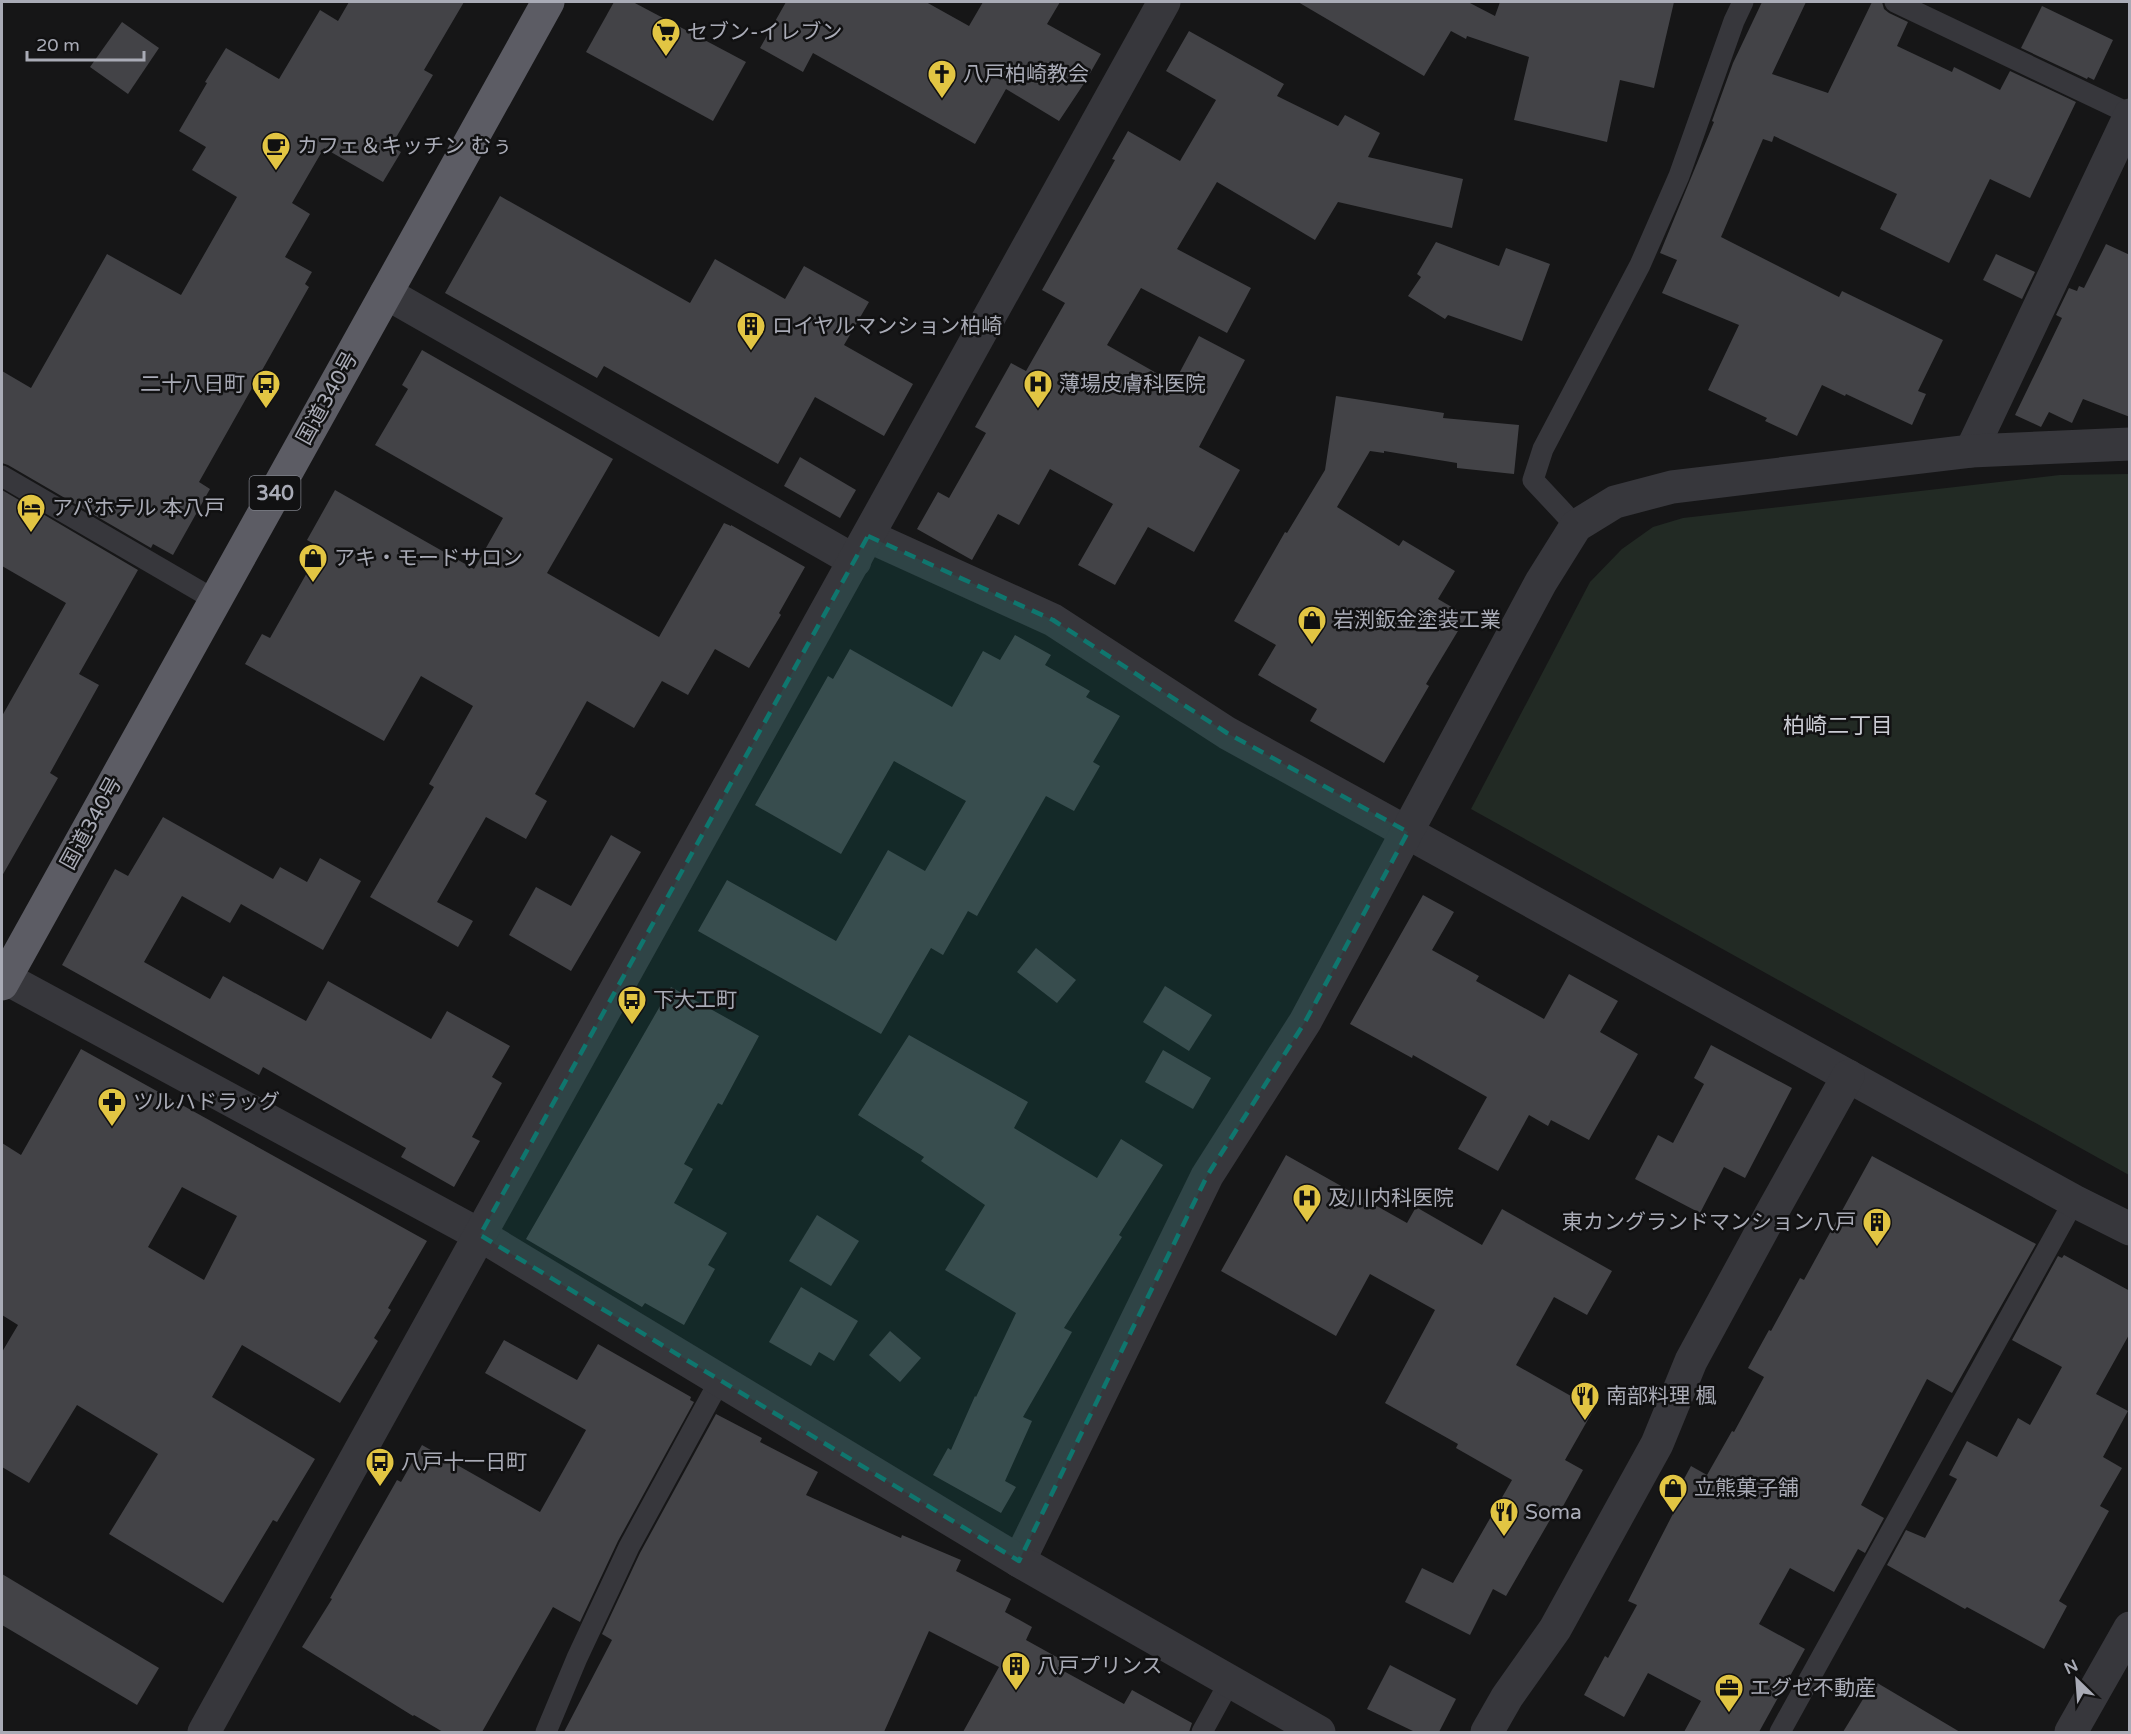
<svg xmlns="http://www.w3.org/2000/svg" width="2131" height="1734" viewBox="0 0 2131 1734" font-family="'Varela Round','Noto Sans JP',sans-serif">
  <rect width="100%" height="100%" fill="#161617"/>
  <polygon fill="#222a24" points="2129,474 2129,1175 1471,809 1590,582 1622,549 1653,527 1683,518 2060,475"/>
  <g fill="#434347" fill-rule="evenodd">
    <polygon points="349,2 464,2 424,70 433,75 391,146 401,152 383,182 324,148 292,203 310,214 285,257 312,272 305,284 309,287 199,482 210,489 173,555 153,544 151,548 8,465 2,463 2,371 31,388 107,254 181,295 237,197 192,170 206,147 179,131 207,83 205,82 226,48 279,79 320,10 338,21"/>
    <polygon points="614,2 633,2 746,62 713,121 586,52"/>
    <polygon points="786,2 926,2 969,26 983,2 1060,2 1047,24 1101,54 1085,82 1059,121 1006,89 975,144 813,53 803,72 760,48"/>
    <polygon points="1298,2 1468,2 1495,16 1500,2 1674,2 1654,88 1620,80 1607,142 1514,120 1529,57 1467,36 1466,39 1451,31 1424,76"/>
    <polygon points="1762,2 1806,2 1772,74 1828,93 1872,2 1882,2 1884,9 1889,13 1908,22 1897,46 1952,72 1954,67 2000,90 2010,71 2076,102 2030,198 1990,179 1949,263 1880,229 1897,194 1774,136 1772,142 1763,139 1721,237 1839,297 1842,291 1943,340 1918,391 1926,394 1912,425 1846,394 1845,396 1822,385 1797,436 1765,421 1767,418 1708,390 1739,325 1662,293 1677,260 1660,253 1714,122 1712,121 1733,63"/>
    <polygon points="2042,6 2113,40 2094,80 2088,77 2087,79 2021,48"/>
    <polygon points="122,22 159,48 128,94 90,67"/>
    <polygon points="1189,31 1284,84 1277,96 1338,126 1345,115 1380,133 1368,157 1463,179 1452,228 1338,202 1315,240 1217,182 1177,249 1251,288 1227,333 1141,288 1107,345 1174,383 1199,336 1245,360 1199,447 1240,470 1194,552 1148,527 1115,585 1078,565 1113,504 1050,469 1019,525 998,514 972,560 917,529 938,492 949,498 986,433 975,427 1011,363 1026,371 1065,303 1042,290 1115,160 1112,159 1128,131 1180,161 1216,100 1166,71"/>
    <polygon points="500,196 690,303 715,259 785,299 804,266 869,302 844,345 913,384 884,436 815,397 778,464 604,366 597,378 445,293"/>
    <polygon points="1436,242 1499,266 1506,248 1550,264 1522,341 1448,315 1445,319 1408,296 1421,277 1417,274"/>
    <polygon points="2106,244 2130,255 2130,417 2083,399 2072,423 2049,412 2041,427 2015,415 2062,318 2056,315 2069,288 2077,291 2079,286 2084,288"/>
    <polygon points="1996,254 2035,272 2022,299 1983,280"/>
    <polygon points="422,350 613,459 547,573 659,637 724,523 731,526 731,525 805,567 779,613 781,615 749,668 715,649 688,695 662,681 634,728 587,701 535,794 547,801 526,839 486,817 437,902 473,921 458,947 370,897 434,787 429,784 473,706 421,676 384,741 245,664 262,634 270,638 321,548 307,540 335,490 474,569 503,518 375,445 408,389 402,385"/>
    <polygon points="1336,396 1444,413 1443,418 1519,425 1514,474 1457,468 1457,463 1384,451 1384,453 1370,451 1337,507 1399,546 1403,540 1455,571 1438,599 1467,616 1426,684 1429,686 1384,763 1310,721 1317,709 1258,675 1276,645 1234,621 1285,532 1287,533 1325,470"/>
    <polygon points="800,457 856,490 840,518 784,486"/>
    <polygon points="2,490 138,570 79,674 99,685 50,773 58,778 2,876 2,716 66,603 2,566"/>
    <polygon points="1015,635 1051,655 1045,665 1090,691 1086,697 1120,716 1093,762 1100,766 1074,811 1046,796 977,916 968,911 943,955 931,948 881,1034 698,931 727,880 836,941 888,850 925,871 966,801 894,761 841,854 755,805 828,676 833,679 850,649 952,707 983,651 1000,660"/>
    <polygon points="163,817 273,879 280,867 307,882 320,858 361,881 323,950 241,904 230,923 182,896 144,962 210,999 223,976 306,1021 328,981 431,1039 447,1011 510,1046 492,1077 502,1083 472,1137 480,1141 454,1187 401,1157 406,1148 263,1067 259,1075 62,965 115,869 128,876"/>
    <polygon points="611,835 641,852 571,971 509,935 536,887 571,906"/>
    <polygon points="1423,895 1454,912 1432,950 1479,976 1476,981 1544,1019 1569,974 1618,1001 1600,1032 1638,1054 1589,1140 1551,1120 1548,1126 1529,1115 1498,1171 1458,1149 1487,1097 1413,1055 1412,1058 1350,1024"/>
    <polygon points="1036,948 1076,980 1057,1003 1017,972"/>
    <polygon points="1165,986 1212,1015 1189,1051 1143,1022"/>
    <polygon points="671,987 759,1036 722,1105 718,1103 684,1164 693,1169 674,1203 727,1233 708,1265 715,1269 684,1325 645,1303 642,1307 526,1239"/>
    <polygon points="909,1035 1028,1102 1014,1128 1097,1178 1121,1139 1163,1165 1119,1235 1122,1237 1064,1328 1072,1332 1023,1417 1032,1421 1005,1481 1016,1487 1001,1513 933,1475 948,1448 951,1450 975,1396 976,1397 1016,1313 945,1270 985,1205 921,1161 924,1157 858,1115"/>
    <polygon points="1711,1045 1792,1088 1745,1178 1724,1167 1700,1213 1635,1179 1658,1135 1673,1143 1704,1084 1694,1078"/>
    <path d="M81,1049L427,1241L388,1308L391,1310L374,1338L378,1341L340,1403L242,1345L212,1397L315,1459L277,1522L273,1520L223,1603L109,1534L158,1454L77,1405L29,1483L2,1467V1352L18,1325L2,1315V1143L21,1155ZM182,1187L237,1216L204,1280L148,1247Z"/>
    <polygon points="1163,1050 1211,1078 1193,1109 1145,1082"/>
    <polygon points="1286,1155 1407,1223 1416,1207 1482,1245 1502,1209 1612,1271 1587,1315 1554,1297 1516,1365 1594,1409 1565,1460 1583,1470 1562,1508 1558,1506 1506,1596 1493,1589 1470,1635 1405,1602 1422,1568 1453,1583 1512,1480 1456,1448 1458,1444 1385,1403 1435,1310 1370,1274 1336,1336 1221,1271"/>
    <polygon points="1872,1156 2036,1244 1952,1393 1927,1379 1861,1505 1884,1518 1865,1553 1858,1549 1834,1592 1790,1568 1759,1624 1805,1649 1759,1732 1684,1732 1701,1701 1648,1673 1624,1717 1584,1695 1605,1656 1608,1658 1637,1605 1628,1601 1677,1506 1671,1503 1691,1466 1707,1475 1732,1431 1734,1432 1764,1377 1748,1368 1769,1330 1771,1331 1800,1278 1804,1280"/>
    <polygon points="817,1215 859,1241 831,1286 789,1261"/>
    <polygon points="2064,1255 2130,1291 2130,1333 2096,1394 2128,1411 2103,1457 2122,1468 2100,1506 2109,1511 2059,1601 2067,1606 2044,1649 1967,1607 1965,1609 1887,1565 1906,1530 1925,1538 1957,1479 1949,1475 1967,1441 1997,1457 2018,1418 2030,1425 2062,1367 2012,1340 2058,1256 2062,1258"/>
    <polygon points="801,1287 858,1321 834,1361 819,1352 811,1366 769,1342"/>
    <polygon points="890,1331 921,1358 900,1382 869,1355"/>
    <polygon points="504,1340 577,1380 598,1344 691,1397 690,1400 694,1402 618,1541 580,1622 553,1607 482,1732 443,1732 414,1715 413,1716 302,1647 332,1599 330,1598 397,1480 401,1482 422,1445 540,1512 586,1430 485,1373"/>
    <polygon points="716,1414 762,1438 760,1442 818,1472 806,1495 901,1538 902,1535 961,1560 956,1571 1011,1599 1005,1612 1032,1627 1026,1640 1062,1660 1058,1668 1124,1704 1132,1690 1192,1723 1189,1732 963,1732 999,1667 929,1631 884,1732 564,1732 612,1640 602,1634 640,1553"/>
    <polygon points="2,1574 159,1668 137,1705 2,1625"/>
    <polygon points="1390,1665 1456,1699 1439,1732 1415,1732 1367,1709"/>
    <polygon points="1874,1681 1960,1732 1843,1732"/>
  </g>
  <g fill="none" stroke-linecap="round" stroke-linejoin="round">
    <g stroke="#37373c" stroke-width="21">
      <polyline points="1895,2 2130,114"/>
      <polyline points="2,476 215,600"/>
      <polyline points="1576,526 1533,480 1543,449 1640,265 1679,176 1734,21 1743,2"/>
      <polyline points="546,1732 577,1658 629,1547 720,1380"/>
      <polyline points="1202,1732 1230,1681"/>
      <polyline points="1780,1732 2074,1201"/>
    </g>
    <g stroke="#37373c" stroke-width="33">
      <polyline points="386,293 855,561"/>
      <polyline points="1971,451 2130,115"/>
      <polyline points="868,536 1053,620 1227,733 2074,1201 2130,1229"/>
      <polyline points="1019,1561 1207,1176 1305,1022 1541,582 1576,526 1615,502 1672,487 1971,451 2130,444"/>
      <polyline points="1487,1732 1507,1697 1555,1629 1657,1444 1691,1361 1771,1214 1848,1076"/>
    </g>
    <g stroke="#37373c" stroke-width="33">
      <polyline points="5,978 480,1235 1019,1561 1319,1732"/>
      <polyline points="204,1732 1164,2"/>
      <polyline points="2071,1732 2130,1628"/>
    </g>
    <polyline stroke="#5c5c64" stroke-width="33" points="2,984 548,2"/>
  </g>
  <path fill="#0f766e" fill-opacity="0.2" stroke="#0f766e" stroke-width="4.5" stroke-dasharray="12 8" stroke-linejoin="round" d="M868,536L1053,620L1227,733L1408,832L1305,1022L1207,1176L1019,1561L480,1235Z"/>
  <defs>
    <g id="supermarket-pin" transform="scale(1.5)"><path d="M0 17L-7.5 6A9.5 9.5 0 1 1 7.5 6Z" fill="#e2c543" stroke="#111112"/><path d="M-6-5.5h2.5l.6 2H6L4.5 2H-2.5L-4.4-4H-6ZM-1.5 3.2a1.3 1.3 0 1 0 .1 0ZM3 3.2a1.3 1.3 0 1 0 .1 0Z" fill="#111"/></g>
    <g id="church-pin" transform="scale(1.5)"><path d="M0 17L-7.5 6A9.5 9.5 0 1 1 7.5 6Z" fill="#e2c543" stroke="#111112"/><path d="M-1.2-6h2.4v3.5h3.3v2.4h-3.3V6h-2.4V-.1h-3.3v-2.4h3.3Z" fill="#111"/></g>
    <g id="cafe-pin" transform="scale(1.5)"><path d="M0 17L-7.5 6A9.5 9.5 0 1 1 7.5 6Z" fill="#e2c543" stroke="#111112"/><path d="M-5.5-4.5H6V0H3Q3 3.5 0 3.5H-2.5Q-5.5 3.5-5.5 0ZM3-3.2v2h1.7v-2ZM-6 4.5H4V6H-6Z" fill="#111"/></g>
    <g id="building-pin" transform="scale(1.5)"><path d="M0 17L-7.5 6A9.5 9.5 0 1 1 7.5 6Z" fill="#e2c543" stroke="#111112"/><path d="M-4-6H4V6H1V3H-1V6H-4ZM-2.5-4.3h1.7v1.8h-1.7ZM.8-4.3h1.7v1.8H.8ZM-2.5-1h1.7V.8h-1.7ZM.8-1h1.7V.8H.8Z" fill="#111"/></g>
    <g id="bus-pin" transform="scale(1.5)"><path d="M0 17L-7.5 6A9.5 9.5 0 1 1 7.5 6Z" fill="#e2c543" stroke="#111112"/><path d="M-5-6H5V4H4V6H2V4H-2V6H-4V4H-5ZM-3.5-4V0h7V-4ZM-3.5 1.2v1.5H-2V1.2ZM2 1.2v1.5H3.5V1.2Z" fill="#111"/></g>
    <g id="hospital-pin" transform="scale(1.5)"><path d="M0 17L-7.5 6A9.5 9.5 0 1 1 7.5 6Z" fill="#e2c543" stroke="#111112"/><path d="M-5-5h3v3.5h4V-5h3V5h-3V1.5h-4V5h-3Z" fill="#111"/></g>
    <g id="hotel-pin" transform="scale(1.5)"><path d="M0 17L-7.5 6A9.5 9.5 0 1 1 7.5 6Z" fill="#e2c543" stroke="#111112"/><path d="M-6-4.5h1.5V1H6V5H4.5V3h-9V5H-6ZM-4 0a1.8 1.8 0 1 1 3.6 0ZM.5 0V-2.5h3Q6-2.5 6 0Z" fill="#111"/></g>
    <g id="shop-pin" transform="scale(1.5)"><path d="M0 17L-7.5 6A9.5 9.5 0 1 1 7.5 6Z" fill="#e2c543" stroke="#111112"/><path d="M-5-2.5h2.3a2.7 3.5 0 0 1 5.4 0H5L5.5 6h-11ZM-1.5-2.5h3a1.5 2.3 0 0 0-3 0Z" fill="#111"/></g>
    <g id="pharmacy-pin" transform="scale(1.5)"><path d="M0 17L-7.5 6A9.5 9.5 0 1 1 7.5 6Z" fill="#e2c543" stroke="#111112"/><path d="M-2-6h4v4h4v4h-4v4h-4v-4h-4v-4h4Z" fill="#111"/></g>
    <g id="restaurant-pin" transform="scale(1.5)"><path d="M0 17L-7.5 6A9.5 9.5 0 1 1 7.5 6Z" fill="#e2c543" stroke="#111112"/><path d="M-5-6h1v4h1v-4h1v4h1v-4h1v5L-1.5 .5V6h-2V.5L-5-1ZM5-6V6H3V1.5H1.5Q1.5-4 5-6Z" fill="#111"/></g>
    <g id="office-pin" transform="scale(1.5)"><path d="M0 17L-7.5 6A9.5 9.5 0 1 1 7.5 6Z" fill="#e2c543" stroke="#111112"/><path d="M-6-3h4V-5.5h4V-3h4V5H-6ZM-1-4.5V-3h2v-1.5ZM-6 0V1H6V0Z" fill="#111"/></g>
  </defs>
  <g fill-rule="evenodd">
    <use href="#supermarket-pin" x="666" y="32"/>
    <use href="#church-pin" x="942" y="74"/>
    <use href="#cafe-pin" x="276" y="146"/>
    <use href="#building-pin" x="751" y="326"/>
    <use href="#bus-pin" x="266" y="384"/>
    <use href="#hospital-pin" x="1038" y="384"/>
    <use href="#hotel-pin" x="31" y="508"/>
    <use href="#shop-pin" x="313" y="558"/>
    <use href="#shop-pin" x="1312" y="620"/>
    <use href="#bus-pin" x="632" y="1000"/>
    <use href="#pharmacy-pin" x="112" y="1102"/>
    <use href="#hospital-pin" x="1307" y="1198"/>
    <use href="#building-pin" x="1877" y="1222"/>
    <use href="#restaurant-pin" x="1585" y="1396"/>
    <use href="#bus-pin" x="380" y="1462"/>
    <use href="#shop-pin" x="1673" y="1488"/>
    <use href="#restaurant-pin" x="1504" y="1512"/>
    <use href="#building-pin" x="1016" y="1666"/>
    <use href="#office-pin" x="1729" y="1688"/>
  </g>
  <g text-anchor="middle" stroke-width="5" stroke-linejoin="round" paint-order="stroke">
    <rect fill="#111112" stroke="#7b7d85" stroke-width="1.5" x="249.5" y="476" width="51" height="34" rx="4.5"/>
    <g font-size="20" font-weight="bold" fill="#a9abb6">
      <text x="275" y="500">340</text>
    </g>
    <g font-size="21" fill="#a9abb6" stroke="#111112" text-anchor="start">
      <text x="687" y="39">セブン-イレブン</text>
      <text x="963" y="81">八戸柏崎教会</text>
      <text x="297" y="153">カフェ＆キッチン むぅ</text>
      <text x="772" y="333">ロイヤルマンション柏崎</text>
      <text x="245" y="391" text-anchor="end">二十八日町</text>
      <text x="1059" y="391">薄場皮膚科医院</text>
      <text x="52" y="515">アパホテル 本八戸</text>
      <text x="334" y="565">アキ・モードサロン</text>
      <text x="1333" y="627">岩渕鈑金塗装工業</text>
      <text x="653" y="1007">下大工町</text>
      <text x="133" y="1109">ツルハドラッグ</text>
      <text x="1328" y="1205">及川内科医院</text>
      <text x="1856" y="1229" text-anchor="end">東カングランドマンション八戸</text>
      <text x="1606" y="1403">南部料理 楓</text>
      <text x="401" y="1469">八戸十一日町</text>
      <text x="1694" y="1495">立熊菓子舗</text>
      <text x="1525" y="1519">Soma</text>
      <text x="1037" y="1673">八戸プリンス</text>
      <text x="1750" y="1695">エグゼ不動産</text>
    </g>
    <g font-size="21" fill="#a9abb6" stroke="#111112">
      <text transform="translate(327 398) rotate(-61)" y="7">国道340号</text>
      <text transform="translate(91 823) rotate(-61)" y="7">国道340号</text>
    </g>
    <g font-size="22" fill="#cacbd3" stroke="#111112">
      <text x="1838" y="733">柏崎二丁目</text>
    </g>
  </g>
  <rect width="2131" height="1734" fill="none" stroke="#a9abb6" stroke-width="6"/>
  <g transform="translate(2077 1680) rotate(335)" stroke="#111112" stroke-width="4.5" paint-order="stroke">
  <path d="M0-4.5L10 22L0 15L-10 22Z" fill="#a9abb6"/>
  <text y="-9" font-size="16" font-weight="bold" text-anchor="middle" fill="#a9abb6">N</text>
  </g>
  <path d="M27 51v9h117v-9" fill="none" stroke="#a9abb6" stroke-width="3"/>
  <text x="36" y="51" font-size="18" fill="#a9abb6" stroke="#111112" stroke-width="4.5" paint-order="stroke">20 m</text>
</svg>
